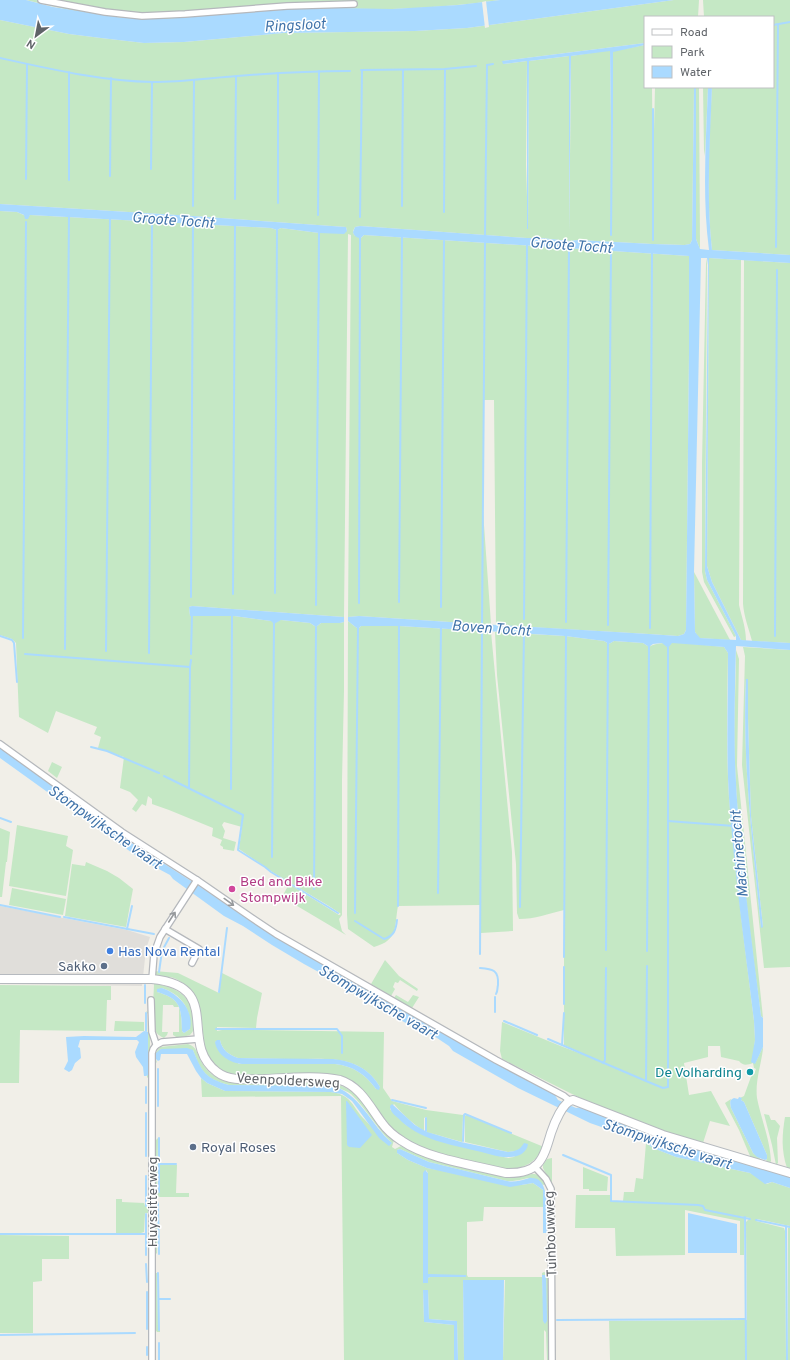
<svg xmlns="http://www.w3.org/2000/svg" width="790" height="1360" viewBox="0 0 790 1360" font-family="Overpass,sans-serif">
  <rect width="100%" height="100%" fill="#f1efe8"/>
  <polygon fill="#e0deda" points="0,906 127,930 150,937 146,949 142,986 0,984"/>
  <g fill="#c5e8c5" fill-rule="evenodd">
    <path d="M26,0H500C464,5 428,8 392,9C355,9 317,8 280,9C242,10 204,18 166,19C119,21 71,11 26,0Z"/>
    <polygon points="674,0 699,0 698,17 645,17 645,43 503,61 503,64 527,61 526,165 528,229 529,61 569,56 569,232 571,79 571,56 610,50 612,183 613,51 645,45 645,87 652,87 653,173 655,87 694,87 692,240 690,244 685,245 653,244 578,240 570,241 541,238 527,238 360,226 355,227 353,231 354,235 361,238 364,235 689,256 689,353 686,630 684,634 678,636 649,634 496,625 494,400 484,400 483,511 491,624 470,624 469,626 466,626 465,623 359,616 348,617 351,235 348,234 344,617 192,606 189,607 190,616 234,616 271,621 281,620 310,623 316,627 321,623 340,623 344,622 344,691 342,780 342,915 339,919 342,931 346,935 282,897 289,884 339,915 341,914 329,906 274,873 239,849 242,827 224,822 222,825 225,831 223,838 236,842 234,851 223,849 223,847 220,845 222,840 212,836 213,828 169,810 152,804 152,799 148,796 146,806 142,804 136,812 132,809 138,800 130,792 120,788 124,757 98,748 101,737 94,734 97,727 56,711 48,733 19,717 16,643 12,639 0,635 0,211 17,212 28,217 30,215 271,228 277,230 281,228 319,233 347,231 346,227 193,216 0,204 0,20 69,34 101,38 144,43 184,42 284,33 415,31 467,28"/>
    <path d="M703,0H790V255L712,250C706,196 709,141 712,87H773V17H704Z"/>
    <polygon points="696,87 699,87 700,249 696,239"/>
    <polygon points="703,87 708,87 705,156 704,150"/>
    <polygon points="707,258 705,571 707,580 736,636 734,637 704,582 702,572 702,463 706,264"/>
    <path d="M709,258L741,260L739,605C742,618 746,628 746,641L741,640L712,582L707,566Z"/>
    <path d="M744,260L790,263V643L752,641C749,629 744,617 743,604Z"/>
    <polygon points="694,572 730,640 699,638 695,632"/>
    <path d="M348,621L358,629L361,626H399L465,630L466,628H469L470,630L491,632L512,852L513,931L481,933L480,905L398,906C394,927 399,940 374,947L348,929L347,915Z"/>
    <path d="M495,632L565,636L604,641L609,644L614,641L643,643L649,647C661,638 708,646 724,647L728,653C727,701 726,750 729,798C735,873 745,947 754,1021L755,1040L753,1058L755,1063L763,1047V1049C761,1065 755,1082 757,1098C761,1119 770,1139 771,1161L769,1164L766,1163L767,1155L744,1102L741,1100L740,1098L744,1096L752,1074H754L756,1069L754,1068L753,1063C747,1065 743,1066 739,1061L721,1057L720,1046H708V1057L684,1063L689,1095L711,1091L730,1126L710,1121L703,1143L623,1118L572,1094L502,1059L500,1051L502,1022L563,1047L595,1059L564,1045V829V910C548,914 535,919 519,919L517,913L516,864L497,675Z"/>
    <path d="M743,647L790,650V967L764,968L742,765L745,656ZM746,679H748V718L751,816L763,927H761C753,844 742,763 746,679Z"/>
    <path d="M736,650L739,659L737,766L763,1018L761,1016C750,932 738,847 735,763C733,725 736,688 736,650Z"/>
    <polygon points="52,762 62,767 57,778 48,771"/>
    <polygon points="17,825 68,836 66,846 73,850 66,896 9,886"/>
    <polygon points="0,828 10,832 7,862 6,862 2,897 0,897"/>
    <polygon points="86,862 107,871 119,878 133,889 126,927 65,916 72,864 85,866"/>
    <polygon points="12,888 66,899 63,915 9,905"/>
    <polygon points="385,960 399,976 418,989 417,991 400,980 398,983 395,982 393,987 395,989 391,996 371,984"/>
    <path d="M154,971L178,973L219,993L222,973L262,993L257,1018L256,1028L217,1027V1031L222,1030H257L384,1032L383,1088L392,1101L426,1110L463,1115L462,1142L427,1132V1118L426,1117L424,1118V1131C412,1123 403,1115 394,1104L390,1109L406,1125L499,1156L508,1158L514,1157L522,1148L516,1151L508,1152L465,1142V1116L466,1115L544,1147C539,1156 533,1163 522,1167C518,1168 514,1169 510,1169C498,1170 486,1165 474,1162C456,1157 436,1155 419,1147C412,1143 404,1138 398,1134C374,1115 369,1085 338,1076L240,1075C183,1069 218,1011 186,986C182,982 176,978 170,977C165,977 159,977 154,977ZM220,1040C222,1050 229,1055 238,1058C257,1058 276,1059 294,1059C326,1059 361,1054 380,1087L376,1089C365,1074 353,1066 335,1064H239L215,1042Z"/>
    <path d="M154,983C175,988 190,993 194,1017C195,1024 196,1029 190,1035L178,1038L173,1035V1032H179V1007H174L173,1005H163L162,1032H168L167,1035L164,1038C160,1036 156,1034 155,1029C151,1019 154,994 154,983ZM162,988C182,995 191,1008 190,1029L184,1033L182,1031C181,1009 182,999 157,992Z"/>
    <polygon points="0,985 111,986 111,1000 107,1000 106,1031 20,1030 19,1083 0,1083"/>
    <polygon points="396,995 408,1002 413,995 419,997 412,1008 394,998"/>
    <polygon points="146,1011 150,1013 150,1075 147,1078 148,1014"/>
    <polygon points="115,1021 144,1022 144,1031 114,1031"/>
    <path d="M188,1044C197,1047 197,1053 201,1061C207,1073 219,1081 233,1083H326C354,1084 361,1102 377,1122C382,1129 388,1135 394,1140L392,1147L395,1149L401,1146C434,1163 471,1168 506,1177C510,1177 513,1178 517,1177C532,1176 535,1168 546,1184L543,1185C528,1172 525,1182 507,1181L429,1162L400,1149L397,1150V1153L408,1160L427,1168L522,1185L533,1183L543,1190V1207H484L483,1221L467,1222V1275L468,1277H542L544,1324L546,1275H542V1273L544,1272L549,1274L550,1360H547L546,1332L544,1330V1360H503L505,1280H463L464,1360H458L457,1321L429,1319L428,1290H423L424,1322L454,1325V1360H344L341,1096L202,1097L201,1078L207,1083L225,1091L330,1092C352,1094 352,1107 365,1120C373,1129 383,1136 392,1143C376,1128 366,1108 351,1094C347,1091 341,1089 336,1087L229,1085C206,1079 201,1072 193,1050L161,1049L156,1059L157,1063L155,1061L154,1055L160,1047ZM426,1170L428,1173V1275H465V1277H430L428,1278Z"/>
    <polygon points="731,1099 730,1103 731,1108 753,1153 760,1158 759,1161 752,1159 750,1156 739,1130 725,1103"/>
    <polygon points="764,1114 769,1115 771,1120 775,1120 780,1126 777,1138 778,1163 776,1165 772,1145"/>
    <path d="M785,1117H790V1169L787,1168C781,1150 782,1135 785,1117Z"/>
    <polygon points="158,1138 157,1192 160,1192 160,1165 177,1165 176,1193 189,1193 189,1197 160,1197 155,1196 154,1156 155,1155 156,1140"/>
    <path d="M646,1143L653,1148L676,1157L750,1173C757,1176 759,1180 767,1184L772,1182L790,1188V1226L757,1219L756,1221L784,1228L785,1231L786,1360H610L609,1321L747,1320L746,1222L750,1218L714,1212L744,1218V1255H740V1221L685,1210V1255L616,1256L615,1228H575L576,1195H610L611,1201H623L624,1192H634L636,1178L643,1179Z"/>
    <polygon points="552,1158 552,1186 543,1168 543,1165 547,1159"/>
    <polygon points="583,1167 608,1177 607,1191 589,1191 589,1189 583,1189"/>
    <polygon points="148,1176 150,1177 150,1277 148,1282 148,1213 145,1213 144,1232 141,1233 116,1233 116,1199 122,1199 122,1202 144,1203 145,1206 148,1206"/>
    <polygon points="157,1201 157,1254 154,1251 154,1204"/>
    <polygon points="790,1227 790,1360 788,1360 788,1228"/>
    <polygon points="0,1235 69,1236 69,1259 42,1259 42,1281 33,1282 33,1333 0,1333"/>
    <polygon points="155,1273 157,1273 158,1330 160,1330 160,1332 157,1332 154,1328"/>
  </g>
  <g fill="#aadaff" fill-rule="evenodd">
    <polygon points="0,0 26,0 53,7 123,18 164,19 278,9 336,8 392,9 458,5 500,0 674,0 467,28 415,31 284,33 184,42 144,43 101,38 69,34 0,20"/>
    <polygon points="645,43 645,45 613,52 613,125 611,122 610,51 571,56 569,232 569,56 529,61 528,229 527,229 527,61 503,64 502,61"/>
    <path d="M694,87H696V239L700,249L709,250C702,196 706,141 708,87H712C710,141 706,196 712,250L790,255V263L709,258L707,566L712,582L741,640L790,643V650L736,646C735,685 734,724 735,762C738,847 751,931 761,1016L763,1018V1047L755,1064L751,1062L755,1040L754,1021C745,947 734,873 729,798C726,750 728,701 728,653L724,647L672,643L668,648L662,643L653,644L649,647L643,643L614,641L609,644L604,641L565,636L470,630V624H481L649,634L678,636L684,634L686,630L689,353V256L364,235L361,238C357,238 354,236 353,232L355,227L360,226L527,238H541L570,241L578,240L653,244L684,245L690,244L692,240ZM701,258H707L708,265L705,571L707,580L736,636V640L700,638L695,632L694,572Z"/>
    <polygon points="0,204 193,216 346,227 347,231 344,234 319,233 281,228 277,230 271,228 30,215 28,219 25,219 24,215 17,212 0,211"/>
    <polygon points="192,606 344,617 344,622 340,623 321,623 316,627 310,623 281,620 274,624 271,621 234,616 190,616 189,607"/>
    <polygon points="359,616 465,623 465,630 399,626 361,626 358,629 348,621 348,617"/>
    <path d="M746,679H748V718L751,816L763,927L761,928C753,845 742,763 746,679Z"/>
    <polygon points="0,748 127,840 199,886 253,923 504,1068 555,1095 558,1100 576,1108 581,1107 682,1145 790,1177 790,1188 772,1182 765,1184 750,1173 676,1157 653,1148 646,1143 630,1137 590,1123 518,1088 453,1051 449,1046 434,1036 404,1022 389,1012 389,1010 370,999 360,997 344,988 335,981 304,964 272,945 243,926 224,916 173,879 170,875 142,860 0,758"/>
    <path d="M162,988C179,994 194,1010 190,1029L184,1033L182,1031C181,1009 182,999 157,992V989Z"/>
    <polygon points="144,1031 148,1032 148,1075 146,1076 144,1076 143,1067 136,1057 135,1052 139,1042 137,1040 80,1040 78,1047 80,1048 81,1058 75,1063 72,1070 69,1072 64,1069 68,1061 66,1037 84,1036 136,1037"/>
    <path d="M217,1040H220C222,1050 229,1055 238,1058L333,1059C353,1061 370,1069 380,1087L379,1090L376,1089C365,1074 353,1066 335,1064H242C230,1063 217,1055 215,1042Z"/>
    <path d="M187,1048L193,1050C202,1072 205,1078 229,1085L332,1086C358,1091 372,1126 392,1143L389,1146L379,1138L352,1101L345,1096L342,1094L330,1092L225,1091L207,1083L201,1078L196,1071L187,1054H161L160,1060L158,1061L156,1059V1053L161,1049Z"/>
    <path d="M739,1097L742,1098L741,1100L744,1102L767,1155V1159L765,1160L757,1157L753,1153L731,1108C730,1103 729,1100 734,1098L738,1099Z"/>
    <polygon points="346,1101 347,1101 372,1135 360,1148 349,1147 347,1145"/>
    <path d="M392,1104L415,1125L427,1132L461,1142L508,1152C516,1151 520,1150 524,1143L528,1144C527,1153 518,1157 510,1157C499,1158 487,1153 477,1151C449,1144 419,1140 398,1118C394,1115 390,1111 390,1106Z"/>
    <path d="M400,1149L429,1162L507,1181C514,1182 520,1181 526,1179C528,1179 529,1177 532,1178C552,1178 546,1220 547,1233H543V1190L533,1183L510,1187L427,1168L408,1160L397,1153V1150Z"/>
    <polygon points="425,1170 428,1173 428,1274 466,1275 466,1277 430,1277 428,1278 428,1283 423,1283 423,1173"/>
    <polygon points="688,1213 737,1224 737,1253 688,1253"/>
    <polygon points="542,1275 546,1275 547,1321 545,1324 543,1321"/>
    <polygon points="463,1280 504,1280 503,1360 464,1360"/>
    <polygon points="423,1290 428,1290 429,1319 457,1321 458,1360 454,1360 454,1325 424,1322"/>
  </g>
  <polygon fill="#f1efe8" points="486,1 489,27 485,28 482,2"/>
  <g fill="none" stroke-linecap="round" stroke-linejoin="round">
    <g stroke="#aadaff" stroke-width="2">
      <polyline points="773,25 790,22"/>
      <path d="M0,58C50,69 102,81 153,82C181,82 209,78 237,76C275,73 312,71 350,71"/>
      <polyline points="487,65 493,64"/>
      <polyline points="361,70 445,69 476,66"/>
      <polyline points="69,72 69,180"/>
      <polyline points="278,73 278,203"/>
      <polyline points="151,169 152,82"/>
      <polyline points="110,176 111,78"/>
      <polyline points="26,179 27,64"/>
      <polyline points="235,199 236,76"/>
      <polyline points="193,206 194,81"/>
      <polyline points="402,206 403,70"/>
      <polyline points="444,212 445,69"/>
      <polyline points="318,215 319,71"/>
      <polyline points="360,217 362,70"/>
      <polyline points="611,235 612,122"/>
      <polyline points="485,236 487,65"/>
      <polyline points="653,240 653,109"/>
      <polyline points="776,247 778,24"/>
      <polyline points="275,593 277,230"/>
      <polyline points="233,594 235,225"/>
      <polyline points="191,597 193,222"/>
      <polyline points="399,602 402,235"/>
      <polyline points="359,603 360,238"/>
      <polyline points="316,605 319,233"/>
      <polyline points="441,607 444,241"/>
      <polyline points="524,619 527,245"/>
      <polyline points="566,622 569,248"/>
      <polyline points="482,625 485,243"/>
      <polyline points="608,625 611,249"/>
      <polyline points="650,628 652,253"/>
      <polyline points="0,636 12,640 14,643 17,682"/>
      <polyline points="775,636 777,270"/>
      <polyline points="23,638 26,222"/>
      <polyline points="65,649 69,216"/>
      <polyline points="106,651 110,218"/>
      <polyline points="149,653 152,220"/>
      <polyline points="25,654 190,667 189,788"/>
      <polyline points="191,654 192,614"/>
      <polyline points="190,667 191,660"/>
      <polyline points="91,747 107,751 159,773"/>
      <polyline points="164,776 243,815 238,850 265,867 271,872 338,913"/>
      <polyline points="231,789 232,614"/>
      <polyline points="0,818 11,822"/>
      <polyline points="668,821 734,826"/>
      <polyline points="272,857 274,623"/>
      <polyline points="314,889 316,627"/>
      <polyline points="438,893 441,626"/>
      <polyline points="0,905 60,917"/>
      <polyline points="398,906 399,625"/>
      <polyline points="520,907 524,632"/>
      <polyline points="355,913 358,628"/>
      <polyline points="64,917 154,934"/>
      <path d="M355,921L384,939C394,936 396,930 397,920"/>
      <polyline points="127,929 132,906"/>
      <polyline points="606,950 608,642"/>
      <polyline points="647,951 649,646"/>
      <polyline points="480,954 482,630"/>
      <polyline points="564,957 566,634"/>
      <path d="M480,968C493,969 499,970 498,985C497,989 498,991 496,994"/>
      <polyline points="159,972 162,951 169,938"/>
      <polyline points="145,985 145,1003"/>
      <polyline points="219,992 227,928"/>
      <polyline points="564,1004 564,967"/>
      <polyline points="495,1012 495,997"/>
      <polyline points="504,1021 537,1035"/>
      <polyline points="216,1029 337,1029 342,1036 342,1053"/>
      <polyline points="146,1031 146,1013"/>
      <polyline points="548,1039 646,1081 663,1088 668,1087 668,646"/>
      <polyline points="562,1045 564,1013"/>
      <polyline points="603,1063 605,1060 606,968"/>
      <polyline points="646,1081 647,966"/>
      <polyline points="146,1087 146,1103"/>
      <polyline points="392,1100 426,1108"/>
      <polyline points="158,1106 158,1069"/>
      <polyline points="146,1113 146,1156"/>
      <polyline points="426,1131 426,1118"/>
      <polyline points="159,1138 159,1192"/>
      <polyline points="463,1141 464,1115 465,1114 511,1133"/>
      <polyline points="563,1155 611,1175 611,1201 698,1205 703,1206 705,1210 750,1219"/>
      <polyline points="159,1164 176,1164"/>
      <polyline points="146,1176 146,1206"/>
      <polyline points="158,1203 159,1254"/>
      <polyline points="745,1217 746,1360"/>
      <polyline points="756,1220 790,1227"/>
      <polyline points="786,1226 787,1360"/>
      <polyline points="0,1234 146,1234"/>
      <polyline points="146,1255 146,1214"/>
      <polyline points="146,1264 147,1282"/>
      <polyline points="158,1273 159,1330"/>
      <polyline points="147,1292 147,1329"/>
      <polyline points="159,1299 170,1299"/>
      <polyline points="557,1320 745,1319"/>
      <polyline points="0,1335 135,1333"/>
      <polyline points="147,1347 147,1355"/>
      <polyline points="159,1360 159,1343"/>
    </g>
    <g stroke="#b5b8bc" stroke-width="8">
      <g id="street">
        <polyline points="41,0 105,12 142,16 185,14 287,6 354,4"/>
        <polyline points="0,744 122,832 197,880 252,918 276,934 496,1060 564,1096 570,1101"/>
        <polyline points="165,929 199,949 192,963"/>
        <polyline points="152,979 154,954 160,937 197,880"/>
        <polyline points="151,1000 152,1032 156,1044"/>
        <polyline points="534,1166 546,1179 551,1189 552,1360"/>
        <path d="M152,1360V1053C153,1047 156,1045 162,1042L198,1039"/>
      </g>
    </g>
    <g stroke="#b6babf" stroke-width="10">
      <path id="secondary" d="M0,979H152C225,986 177,1042 217,1072C230,1082 249,1079 264,1079C287,1078 319,1075 340,1080C360,1086 370,1107 382,1123C387,1130 394,1136 402,1141C428,1159 474,1165 506,1173C539,1174 543,1160 551,1133C554,1124 563,1101 573,1100L663,1135L790,1173"/>
    </g>
    <use href="#street" stroke="#fff" stroke-width="5.5"/>
    <use href="#secondary" stroke="#fff" stroke-width="8"/>
  </g>
  <defs><path id="oneway-shaft" d="M-6 0H5M1.5-3L5.5 0L1.5 3" fill="none" stroke-width="1.6" stroke-linecap="round" stroke-linejoin="round"/></defs>
  <g stroke="#979a9d">
    <use href="#oneway-shaft" transform="translate(229 902) rotate(36)"/>
    <use href="#oneway-shaft" transform="translate(172 917) rotate(-57)"/>
  </g>
  <circle fill="#d1479c" stroke="#fff" stroke-width="1.5" cx="232" cy="889" r="4"/>
  <circle fill="#3f7fe0" stroke="#fff" stroke-width="1.5" cx="110" cy="951" r="4"/>
  <g fill="#5c6f8a" stroke="#fff" stroke-width="1.5">
    <circle cx="104" cy="966" r="4"/>
    <circle cx="193" cy="1147" r="4"/>
  </g>
  <circle fill="#0f9aa8" stroke="#fff" stroke-width="1.5" cx="750" cy="1072" r="4"/>
  <g text-anchor="middle" stroke-width="3" stroke-linejoin="round" paint-order="stroke">
    <g font-size="14" fill="#b23c85" stroke="#fff" text-anchor="start">
      <text x="240" y="886">Bed and Bike<tspan x="240" dy="16">Stompwijk</tspan></text>
    </g>
    <g font-size="14" fill="#366cbe" stroke="#fff" text-anchor="start">
      <text x="118" y="956">Has Nova Rental</text>
    </g>
    <g font-size="14" fill="#4e5e75" stroke="#fff" text-anchor="end">
      <text x="96" y="971">Sakko</text>
      <text x="201" y="1152" text-anchor="start">Royal Roses</text>
    </g>
    <g font-size="14" fill="#0d838f" stroke="#fff" text-anchor="end">
      <text x="742" y="1077">De Volharding</text>
    </g>
    <g font-size="14" fill="#5f6368" stroke="#fff">
      <text transform="translate(288 1080) rotate(3)" y="5">Veenpoldersweg</text>
      <text transform="translate(152 1202) rotate(-90)" y="5">Huyssitterweg</text>
      <text transform="translate(550 1234) rotate(-92)" y="5">Tuinbouwweg</text>
    </g>
    <g font-size="15" font-style="italic" fill="#4174aa" stroke="#fff">
      <text transform="translate(295 25) rotate(-3)" y="5">Ringsloot</text>
      <text transform="translate(173 220) rotate(4)" y="5">Groote Tocht</text>
      <text transform="translate(571 245) rotate(4)" y="5">Groote Tocht</text>
      <text transform="translate(491 628) rotate(4)" y="5">Boven Tocht</text>
      <text transform="translate(105 827) rotate(35)" y="5">Stompwijksche vaart</text>
      <text transform="translate(739 854) rotate(-95)" y="5">Machinetocht</text>
      <text transform="translate(378 1002) rotate(30)" y="5">Stompwijksche vaart</text>
      <text transform="translate(667 1144) rotate(18)" y="5">Stompwijksche vaart</text>
    </g>
  </g>
  <rect x="644" y="16" width="130" height="72" fill="#ffffff" stroke="#bfc1c3"/>
  <rect x="652" y="29" width="20" height="6" fill="#ffffff" stroke="#bfc1c3"/>
  <text x="680" y="36" font-size="12" fill="#5f6368">Road</text>
  <rect x="652" y="46" width="20" height="12" fill="#c5e8c5" stroke="#bfc1c3"/>
  <text x="680" y="56" font-size="12" fill="#5f6368">Park</text>
  <rect x="652" y="66" width="20" height="12" fill="#aadaff" stroke="#bfc1c3"/>
  <text x="680" y="76" font-size="12" fill="#5f6368">Water</text>
  <g transform="translate(36 36) rotate(212)" stroke="#ffffff" stroke-width="3" paint-order="stroke">
  <path d="M0-3L7 15L0 10L-7 15Z" fill="#5f6368"/>
  <text y="-6" font-size="11" font-weight="bold" text-anchor="middle" fill="#5f6368">N</text>
  </g>
</svg>
